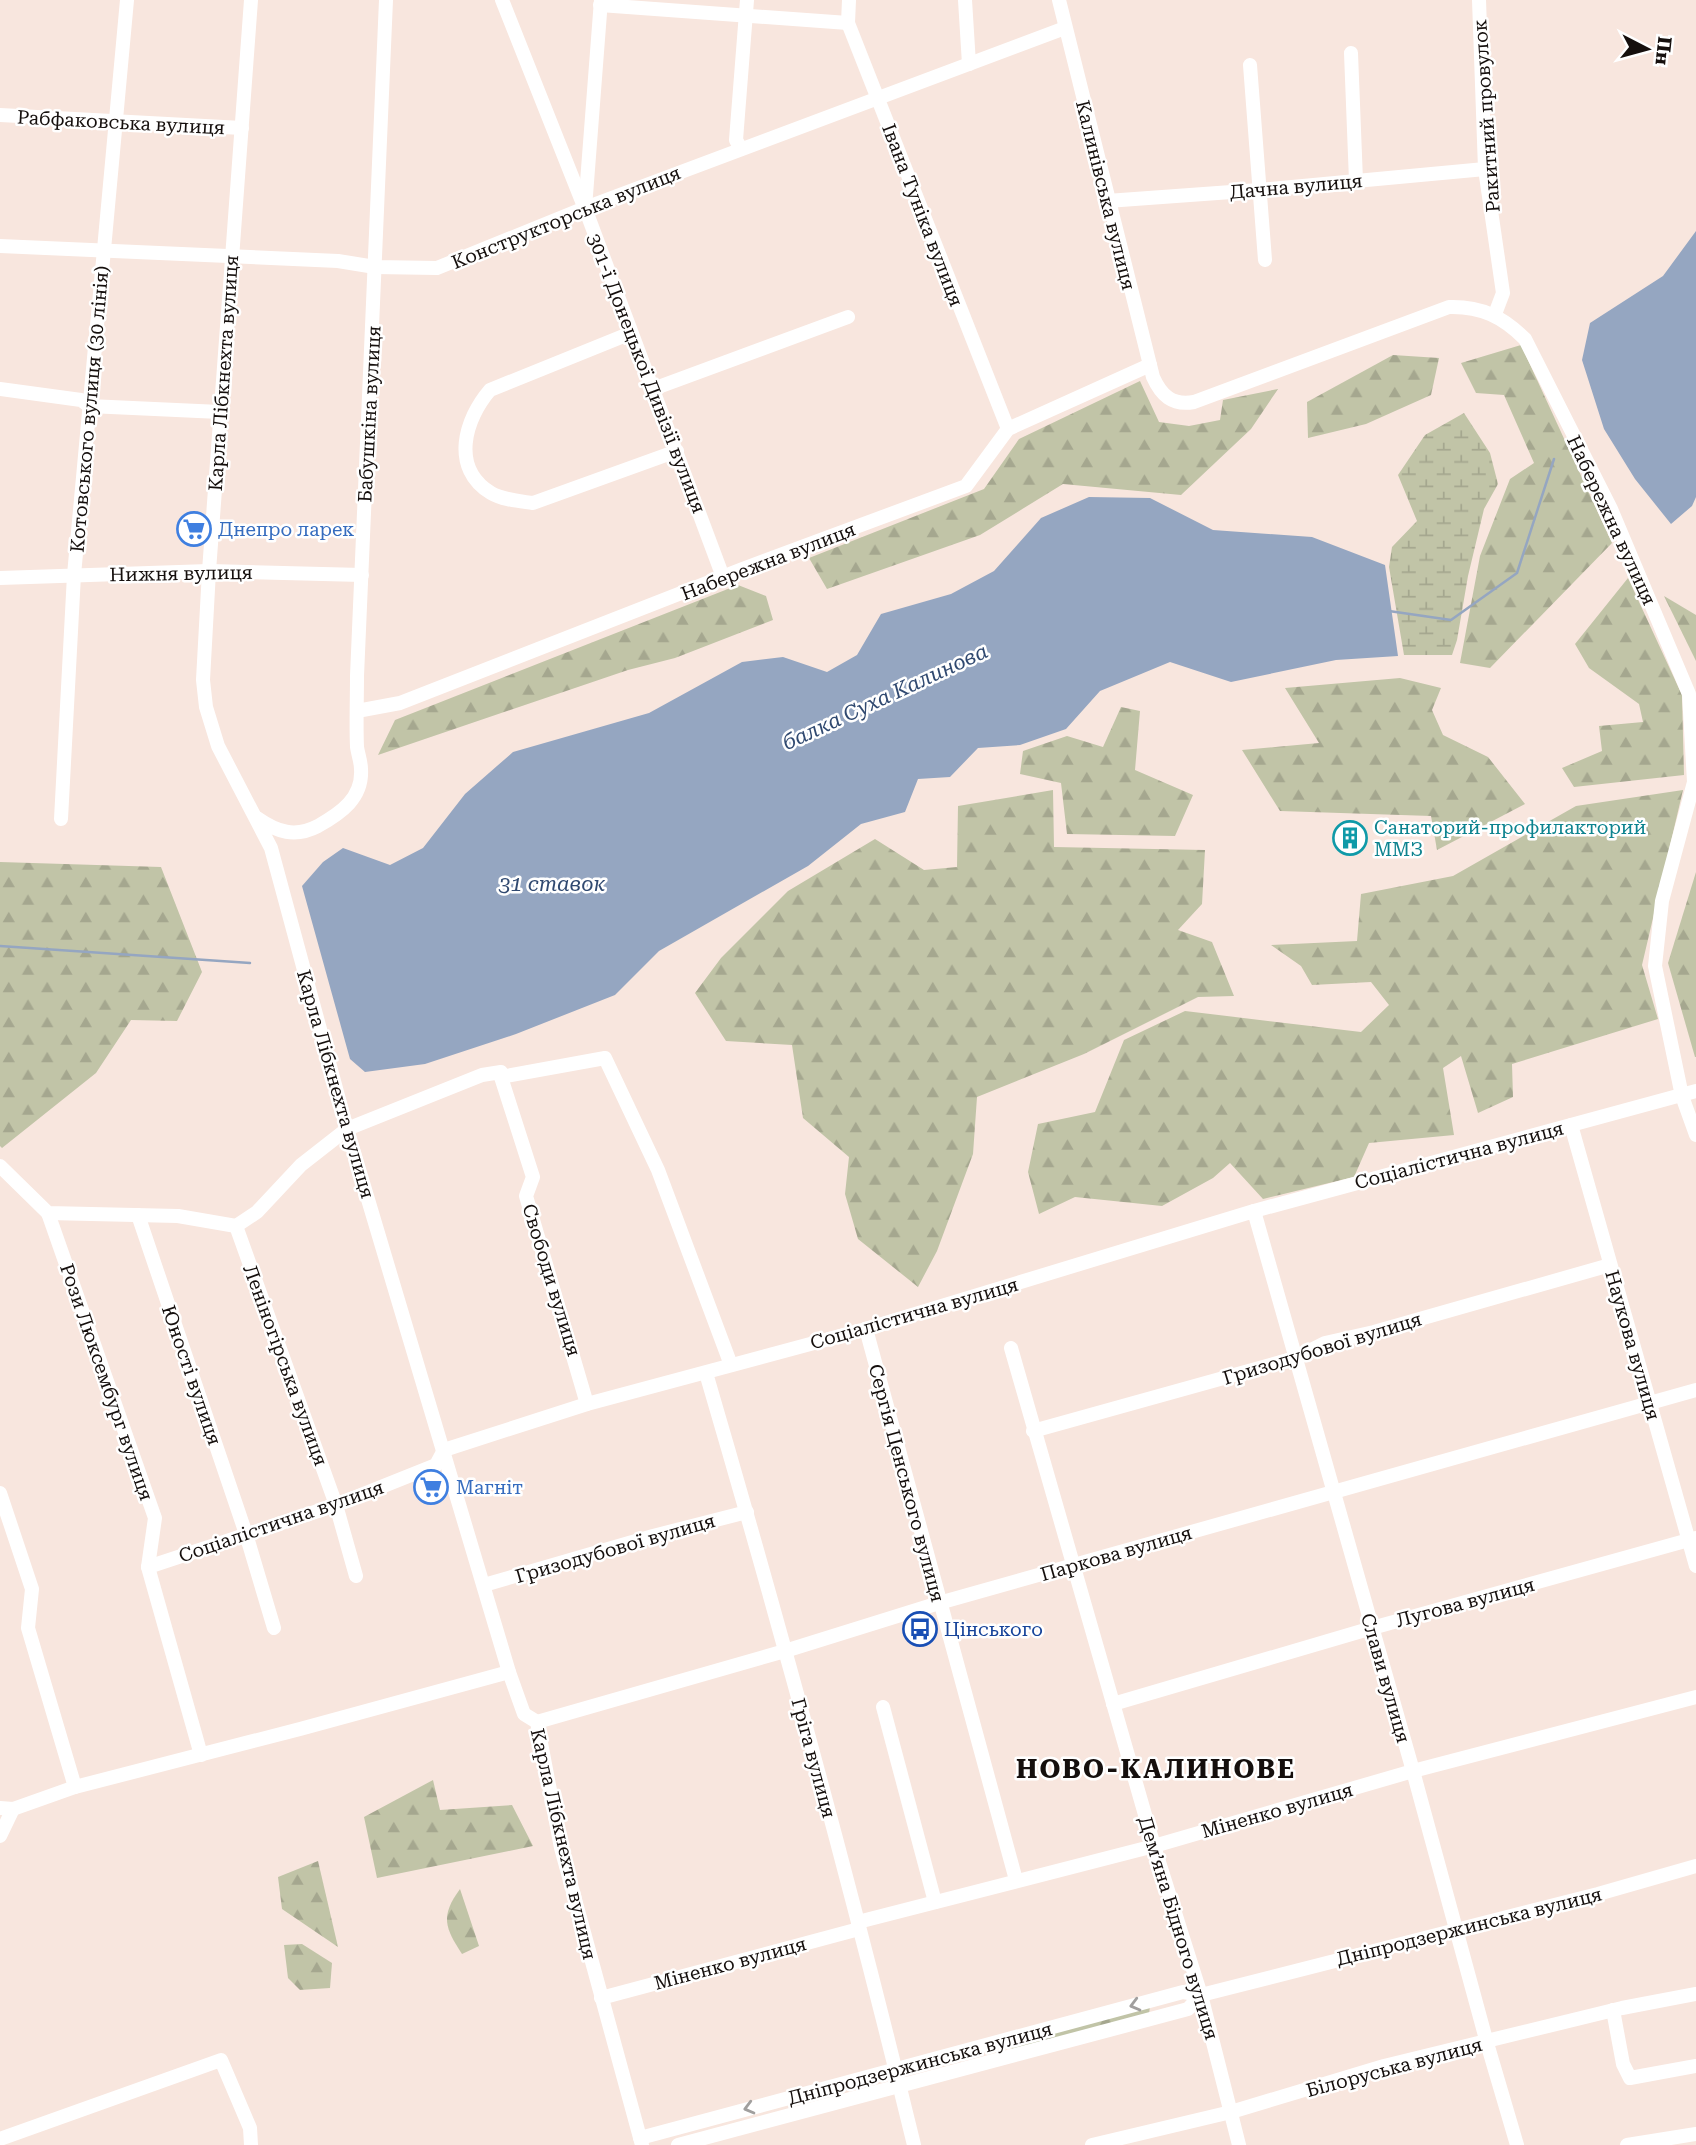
<svg xmlns="http://www.w3.org/2000/svg" width="1696" height="2145" viewBox="0 0 1696 2145" font-family="'Roboto Serif',serif">
  <defs>
    <pattern id="forest-firs" width="22" height="20" patternUnits="userSpaceOnUse" patternTransform="scale(1.75)"><rect width="22" height="20" fill="#c1c4a7"/><path d="M5 1l3.5 6h-7zM16 11l3.5 6h-7z" fill="#a5a78f"/></pattern>
    <pattern id="wetland-marsh" width="20" height="14" patternUnits="userSpaceOnUse" patternTransform="scale(1.75)"><rect width="20" height="14" fill="#c1c4a7"/><path d="M1 5h8M5 5V1M11 12h8M15 12V8" fill="none" stroke="#a5a78f"/></pattern>
  </defs>
  <rect width="100%" height="100%" fill="#f8e6de"/>
  <g fill="url(#forest-firs)">
    <polygon points="1521,345 1612,543 1490,668 1460,663 1480,556 1510,479 1534,463 1504,395 1476,393 1461,363"/>
    <polygon points="1393,355 1439,358 1431,395 1366,424 1308,438 1307,402"/>
    <polygon points="1140,381 1159,422 1189,426 1220,420 1223,400 1278,389 1251,429 1181,495 1063,484 980,535 827,589 809,558 984,489 1019,439"/>
    <polygon points="1628,578 1682,695 1684,775 1574,787 1562,768 1602,751 1599,726 1643,722 1639,704 1589,668 1575,644"/>
    <polygon points="738,585 766,596 773,620 675,658 628,670 378,755 395,720"/>
    <polygon points="1664,596 1696,615 1696,661"/>
    <polygon points="1400,678 1441,688 1432,710 1443,735 1488,757 1525,804 1437,850 1431,816 1280,811 1242,750 1319,743 1285,688"/>
    <polygon points="1121,707 1140,711 1135,770 1193,795 1175,836 1067,834 1061,783 1020,774 1023,751 1067,736 1103,747"/>
    <polygon points="1053,790 1054,847 1205,850 1202,904 1178,930 1212,942 1234,996 1198,997 1084,1054 977,1097 973,1154 937,1251 918,1287 858,1239 845,1194 849,1157 803,1118 792,1045 726,1041 695,993 721,958 788,891 875,839 924,870 957,867 958,806"/>
    <polygon points="1683,790 1642,965 1658,1019 1512,1064 1513,1097 1478,1113 1461,1056 1443,1068 1454,1135 1369,1143 1354,1177 1263,1199 1230,1163 1213,1178 1162,1206 1075,1197 1039,1214 1028,1172 1038,1124 1095,1112 1124,1040 1185,1011 1361,1032 1389,1005 1371,982 1312,985 1301,966 1271,945 1357,941 1361,894 1453,876 1576,806"/>
    <polygon points="0,862 161,867 202,972 177,1021 131,1020 96,1073 2,1148 0,1146"/>
    <polygon points="1696,872 1696,1057 1695,1057 1668,963"/>
    <polygon points="433,1780 440,1810 512,1805 533,1846 377,1878 364,1817"/>
    <polygon points="318,1861 338,1947 282,1909 278,1877"/>
    <path d="M460,1889L479,1946L462,1954C445,1928 440,1916 460,1889Z"/>
    <polygon points="302,1944 332,1963 330,1988 300,1990 288,1978 284,1945"/>
    <polygon points="1150,2006 1149,2014 1013,2050 1008,2043"/>
  </g>
  <polygon fill="url(#wetland-marsh)" points="1464,413 1490,453 1498,484 1484,509 1468,576 1457,640 1452,655 1404,655 1389,567 1392,547 1417,521 1398,475 1425,435"/>
  <g fill="#95a6c1">
    <polygon points="1696,231 1696,497 1692,506 1671,524 1635,479 1604,429 1582,360 1590,323 1663,276"/>
    <polygon points="1089,497 1150,498 1213,530 1312,537 1385,565 1398,656 1336,660 1231,682 1170,662 1100,691 1066,729 1020,745 978,748 950,777 918,779 905,812 861,824 808,866 659,951 615,995 516,1034 425,1064 365,1072 350,1059 302,886 323,862 343,848 390,865 423,848 465,794 513,752 649,713 742,662 783,657 827,672 857,655 881,614 951,594 994,571 1041,518"/>
  </g>
  <g fill="none" stroke-linecap="round" stroke-linejoin="round">
    <g stroke="#95a6c1" stroke-width="2.5">
      <polyline points="1389,611 1451,620 1517,573 1554,459"/>
      <polyline points="0,946 250,963"/>
    </g>
    <g stroke="#fff" stroke-width="14">
      <polyline points="251,0 209,571 203,680 206,707 218,746 271,848 347,1129 509,1672 524,1714 537,1722 561,1848 642,2145"/>
      <polyline points="502,0 583,204"/>
      <polyline points="601,0 585,208 723,577"/>
      <polyline points="849,0 848,23 1008,429"/>
      <polyline points="965,0 969,64"/>
      <path d="M1059,0L1153,377C1161,395 1172,406 1194,402L1449,307C1481,306 1503,317 1525,339L1611,509L1689,694L1694,782L1662,901L1655,966L1682,1096L1696,1135"/>
      <polyline points="1479,0 1485,169 1503,293 1495,314"/>
      <polyline points="600,5 848,23"/>
      <polyline points="1351,53 1356,181"/>
      <polyline points="1250,65 1265,260"/>
      <polyline points="0,115 242,128"/>
      <polyline points="741,149 736,140 747,0"/>
      <polyline points="1107,201 1259,190 1485,169"/>
      <polyline points="0,246 338,261 375,267 437,268 585,208 1065,28"/>
      <path d="M631,333L490,390C465,419 450,468 491,493C503,500 519,501 533,503L677,451"/>
      <polyline points="0,389 81,400 89,406 220,412"/>
      <polyline points="653,389 848,317"/>
      <polyline points="0,578 209,571 362,575"/>
      <polyline points="357,711 400,703 740,570 966,486 1008,429 1150,365"/>
      <path d="M257,818C277,832 295,838 318,826C341,813 363,798 361,769C361,762 358,754 357,747C356,724 357,700 357,676L386,0"/>
      <polyline points="61,819 74,575 127,0"/>
      <polyline points="501,1077 533,1177 526,1196 587,1404"/>
      <polyline points="1571,1125 1696,1566"/>
      <polyline points="0,1166 48,1213 178,1216 236,1226 257,1212 301,1165 347,1129 482,1075 501,1072 501,1077 605,1058 658,1170 731,1365"/>
      <polyline points="1254,1211 1413,1771 1487,2043 1517,2145"/>
      <polyline points="48,1213 155,1518 148,1567 201,1755"/>
      <polyline points="138,1215 246,1534 274,1628"/>
      <polyline points="236,1226 336,1505 356,1576"/>
      <polyline points="866,1329 1016,1880"/>
      <polyline points="1011,1348 1154,1846 1201,1995 1239,2145"/>
      <path d="M706,1373C781,1629 851,1886 914,2145"/>
      <polyline points="1033,1431 1295,1358 1325,1343 1374,1332 1610,1265"/>
      <polyline points="0,1493 32,1589 28,1628 75,1787"/>
      <polyline points="148,1567 336,1505 436,1465 444,1450 587,1404 866,1329 1254,1211 1696,1091"/>
      <polyline points="484,1585 653,1536 747,1512"/>
      <polyline points="1113,1704 1372,1628 1696,1538"/>
      <polyline points="883,1707 935,1902"/>
      <polyline points="537,1722 785,1651 939,1603 1696,1390"/>
      <polyline points="0,1808 13,1809 75,1787 300,1729 509,1672"/>
      <polyline points="0,1836 13,1809"/>
      <polyline points="858,1922 1154,1846 1413,1771 1696,1697"/>
      <polyline points="601,1998 859,1929"/>
      <polyline points="1613,2010 1623,2064 1630,2078 1696,2066"/>
      <polyline points="640,2138 1183,1992 1201,1995 1598,1894 1696,1866"/>
      <polyline points="0,2139 221,2060 250,2128 251,2145"/>
      <polyline points="678,2145 1188,2009 1201,1995"/>
      <polyline points="1092,2145 1231,2112 1384,2066 1622,2008 1696,1994"/>
      <polyline points="1627,2145 1696,2134"/>
    </g>
  </g>
  <defs><path id="oneway-chevron" d="M-2-3.5L2.5 0L-2 3.5" fill="none" stroke-width="1.6" stroke-linecap="round" stroke-linejoin="round" transform="scale(1.75)"/></defs>
  <g stroke="#a19f9e">
    <use href="#oneway-chevron" transform="translate(1135 2005) rotate(165)"/>
    <use href="#oneway-chevron" transform="translate(749 2108) rotate(165)"/>
  </g>
  <defs>
    <g id="supermarket-ring" transform="scale(1.75)"><circle r="9.5" fill="#fff" stroke="#3f7fe0" stroke-width="1.5"/><path d="M-6-5.5h2.5l.6 2H6L4.5 2H-2.5L-4.4-4H-6ZM-1.5 3.2a1.3 1.3 0 1 0 .1 0ZM3 3.2a1.3 1.3 0 1 0 .1 0Z" fill="#3f7fe0"/></g>
    <g id="building-ring" transform="scale(1.75)"><circle r="9.5" fill="#fff" stroke="#0f9aa8" stroke-width="1.5"/><path d="M-4-6H4V6H1V3H-1V6H-4ZM-2.5-4.3h1.7v1.8h-1.7ZM.8-4.3h1.7v1.8H.8ZM-2.5-1h1.7V.8h-1.7ZM.8-1h1.7V.8H.8Z" fill="#0f9aa8"/></g>
    <g id="bus-ring" transform="scale(1.75)"><circle r="9.5" fill="#fff" stroke="#1a4fb4" stroke-width="1.5"/><path d="M-5-6H5V4H4V6H2V4H-2V6H-4V4H-5ZM-3.5-4V0h7V-4ZM-3.5 1.2v1.5H-2V1.2ZM2 1.2v1.5H3.5V1.2Z" fill="#1a4fb4"/></g>
  </defs>
  <g fill-rule="evenodd">
    <use href="#supermarket-ring" x="194" y="529"/>
    <use href="#building-ring" x="1350" y="838"/>
    <use href="#supermarket-ring" x="431" y="1487"/>
    <use href="#bus-ring" x="920" y="1629"/>
  </g>
  <g text-anchor="middle" stroke-width="5" stroke-linejoin="round" paint-order="stroke">
    <g font-size="19" fill="#150f0d" stroke="#fff">
      <text transform="translate(1486 116) rotate(-94)" y="7">Ракитний провулок</text>
      <text transform="translate(121 122) rotate(3)" y="7">Рабфаковська вулиця</text>
      <text transform="translate(1296 186) rotate(-5)" y="7">Дачна вулиця</text>
      <text transform="translate(1106 195) rotate(76)" y="7">Калинівська вулиця</text>
      <text transform="translate(923 215) rotate(69)" y="7">Івана Туніка вулиця</text>
      <text transform="translate(566 217) rotate(-22)" y="7">Конструкторська вулиця</text>
      <text transform="translate(223 373) rotate(-86)" y="7">Карла Лібкнехта вулиця</text>
      <text transform="translate(647 373) rotate(69)" y="7">301-ї Донецької Дивізії вулиця</text>
      <text transform="translate(89 409) rotate(-85)" y="7">Котовського вулиця (30 лiнiя)</text>
      <text transform="translate(369 414) rotate(-87)" y="7">Бабушкіна вулиця</text>
      <text transform="translate(1612 520) rotate(65)" y="7">Набережна вулиця</text>
      <text transform="translate(768 561) rotate(-21)" y="7">Набережна вулиця</text>
      <text transform="translate(181 573) rotate(-1)" y="7">Нижня вулиця</text>
      <text transform="translate(336 1084) rotate(74)" y="7">Карла Лібкнехта вулиця</text>
      <text transform="translate(1459 1155) rotate(-15)" y="7">Соціалістична вулиця</text>
      <text transform="translate(552 1280) rotate(73)" y="7">Свободи вулиця</text>
      <text transform="translate(914 1313) rotate(-16)" y="7">Соціалістична вулиця</text>
      <text transform="translate(1633 1345) rotate(74)" y="7">Наукова вулиця</text>
      <text transform="translate(1322 1348) rotate(-17)" y="7">Гризодубової вулиця</text>
      <text transform="translate(286 1365) rotate(70)" y="7">Леніногірська вулиця</text>
      <text transform="translate(192 1375) rotate(71)" y="7">Юності вулиця</text>
      <text transform="translate(107 1382) rotate(71)" y="7">Рози Люксембург вулиця</text>
      <text transform="translate(907 1483) rotate(75)" y="7">Сергія Ценського вулиця</text>
      <text transform="translate(281 1521) rotate(-19)" y="7">Соціалістична вулиця</text>
      <text transform="translate(615 1548) rotate(-16)" y="7">Гризодубової вулиця</text>
      <text transform="translate(1116 1553) rotate(-16)" y="7">Паркова вулиця</text>
      <text transform="translate(1465 1602) rotate(-15)" y="7">Лугова вулиця</text>
      <text transform="translate(1386 1678) rotate(74)" y="7">Слави вулиця</text>
      <text transform="translate(814 1758) rotate(75)" y="7">Гріга вулиця</text>
      <text transform="translate(1277 1810) rotate(-16)" y="7">Міненко вулиця</text>
      <text transform="translate(564 1844) rotate(77)" y="7">Карла Лібкнехта вулиця</text>
      <text transform="translate(1469 1926) rotate(-14)" y="7">Дніпродзержинська вулиця</text>
      <text transform="translate(1179 1928) rotate(73)" y="7">Дем’яна Бідного вулиця</text>
      <text transform="translate(730 1963) rotate(-15)" y="7">Міненко вулиця</text>
      <text transform="translate(920 2063) rotate(-15)" y="7">Дніпродзержинська вулиця</text>
      <text transform="translate(1394 2067) rotate(-15)" y="7">Білоруська вулиця</text>
    </g>
    <g font-size="19" fill="#366cbe" stroke="#fff" text-anchor="start">
      <text x="218" y="536">Днепро ларек</text>
      <text x="456" y="1494">Магніт</text>
    </g>
    <g font-size="19" fill="#0d838f" stroke="#fff" text-anchor="start">
      <text x="1374" y="834">Санаторий-профилакторий<tspan x="1374" dy="22">ММЗ</tspan></text>
    </g>
    <g font-size="19" fill="#164399" stroke="#fff" text-anchor="start">
      <text x="944" y="1636">Цінського</text>
    </g>
    <g font-size="21" font-style="italic" fill="#304970" stroke="#fff">
      <text transform="translate(885 697) rotate(-25)" y="7">балка Суха Калинова</text>
      <text x="552" y="891">31 ставок</text>
    </g>
    <g font-size="26" font-weight="bold" letter-spacing="2" fill="#150f0d" stroke="#fff">
      <text x="1156" y="1778">НОВО-КАЛИНОВЕ</text>
    </g>
  </g>
  <g transform="translate(1647 49) rotate(96)" stroke="#ffffff" stroke-width="5" paint-order="stroke">
  <path d="M0-5L12 26L0 18L-12 26Z" fill="#150f0d"/>
  <text y="-10" font-size="19" font-weight="bold" text-anchor="middle" fill="#150f0d">Пн</text>
  </g>
</svg>
